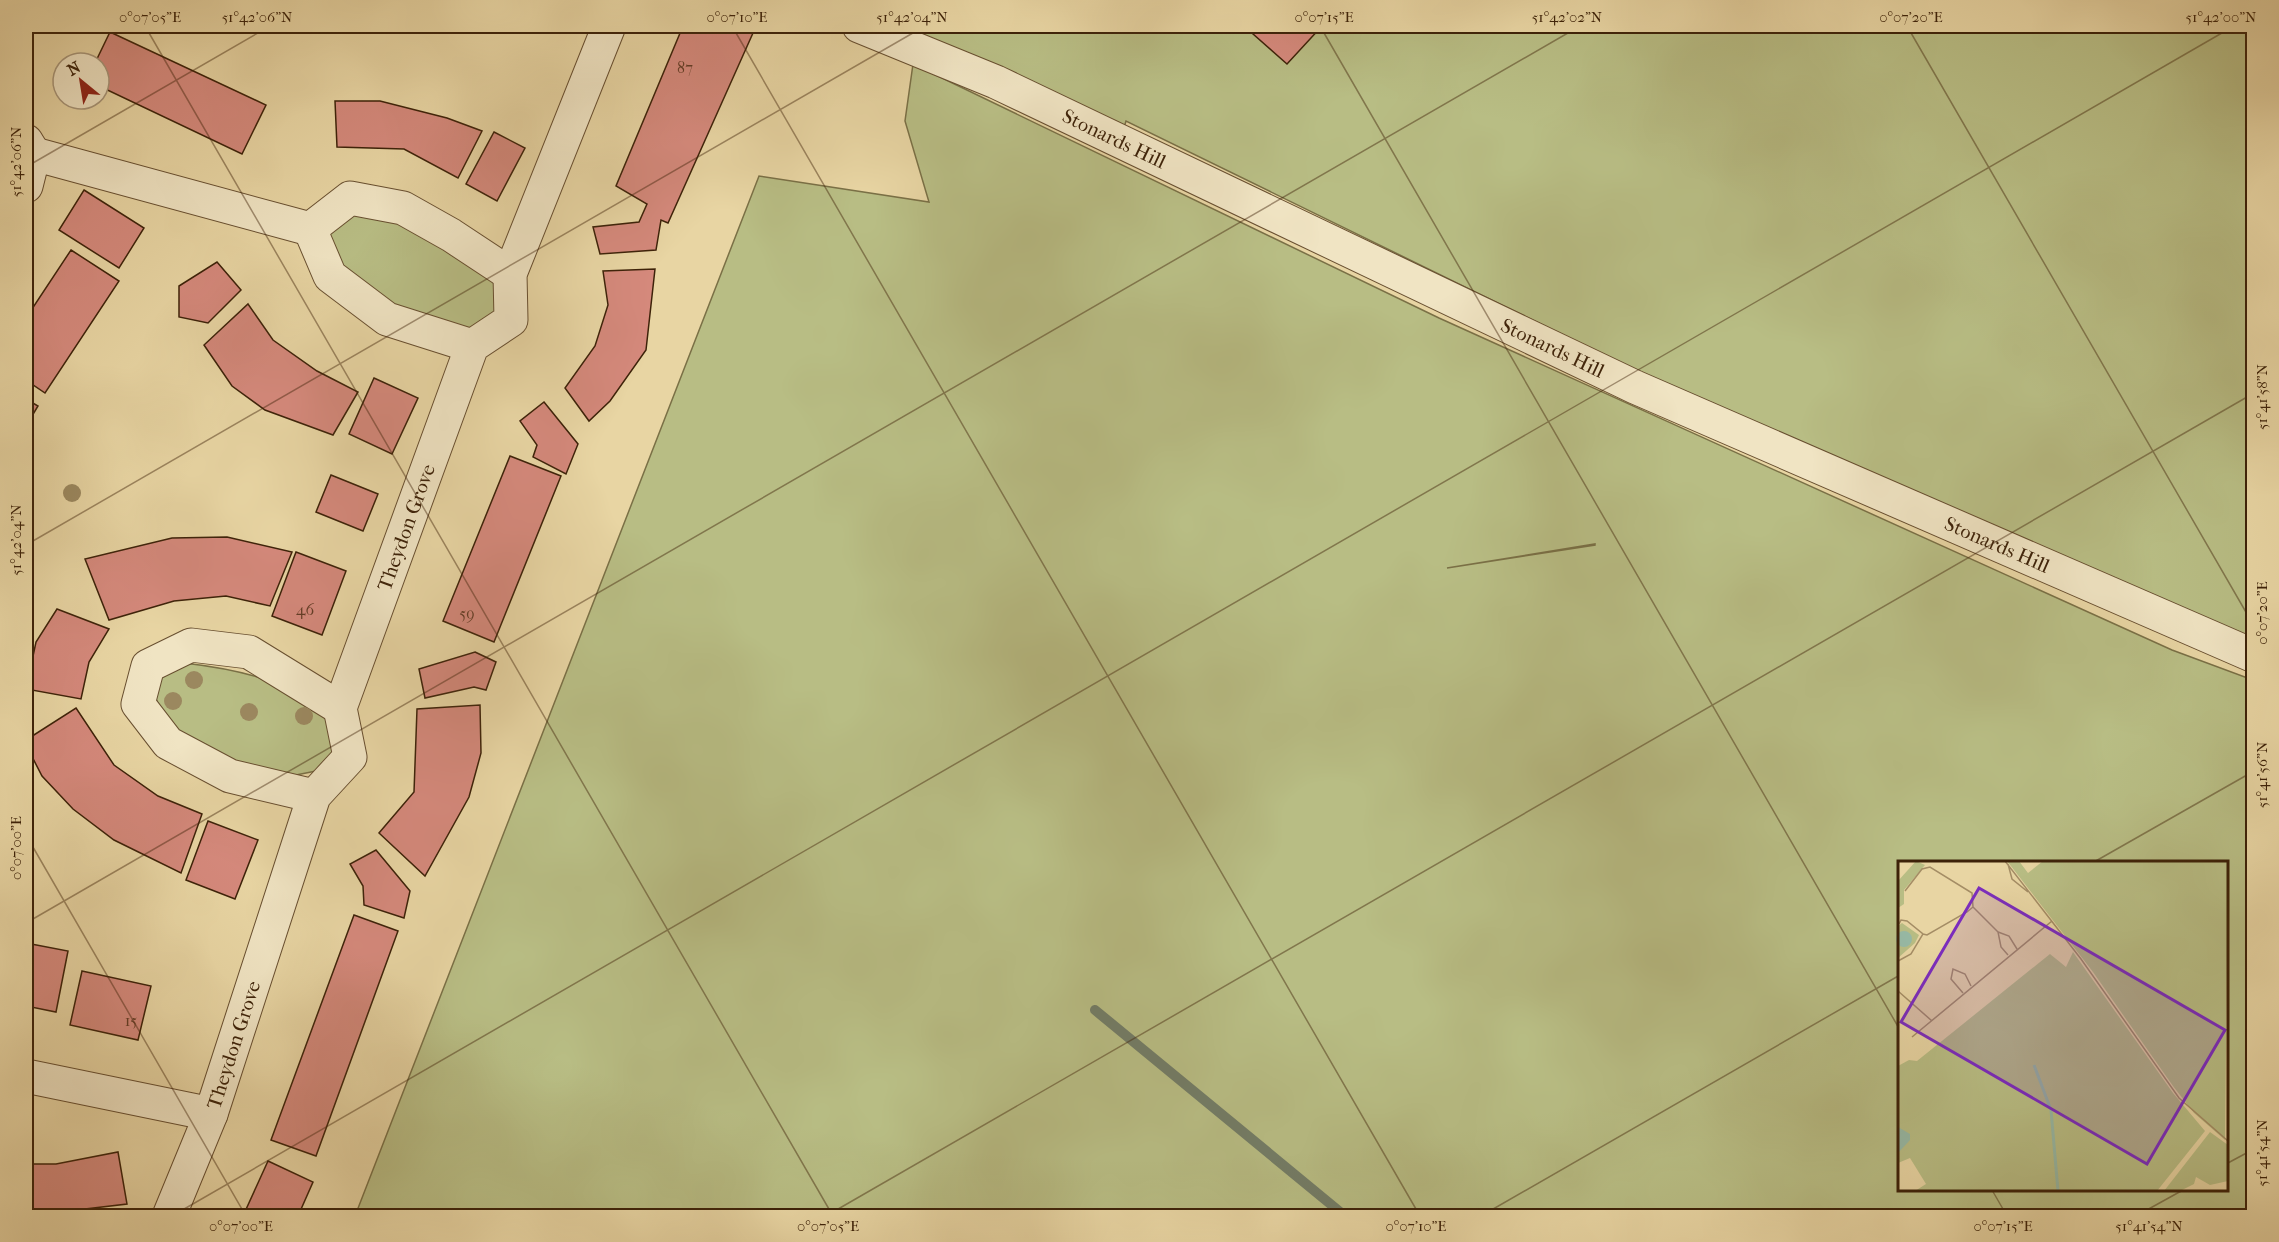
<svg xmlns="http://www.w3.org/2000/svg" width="2279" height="1242" viewBox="0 0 2279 1242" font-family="'IM FELL French Canon',serif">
  <rect width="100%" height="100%" fill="#e8d5a3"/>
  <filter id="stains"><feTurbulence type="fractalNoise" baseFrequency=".00333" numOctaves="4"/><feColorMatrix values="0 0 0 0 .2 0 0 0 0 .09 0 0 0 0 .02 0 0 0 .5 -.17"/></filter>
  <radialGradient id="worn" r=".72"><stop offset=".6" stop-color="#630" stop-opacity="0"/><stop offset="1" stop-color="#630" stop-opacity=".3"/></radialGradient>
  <g fill="#b8bd84" stroke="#7a7046" stroke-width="1.5" fill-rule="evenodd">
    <polygon points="864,26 2253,26 2253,640 1692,398 1126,121 1122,134"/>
    <path d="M913,64L1439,318L2172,650L2253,680V1216H355L759,176L929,202L905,121ZM1595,544V545L1447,568ZM1900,862H2226V1190H1900Z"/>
    <polygon points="348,211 397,218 499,277 502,308 467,334 428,325 342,276 326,224"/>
    <path d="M184,663C228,668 300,680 328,719C333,728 332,746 333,756L316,771L296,775L247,769L178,730L162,713L154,694L158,680Z"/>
  </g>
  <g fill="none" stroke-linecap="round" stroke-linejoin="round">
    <polyline stroke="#737d67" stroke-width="10" points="1095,1010 1345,1216"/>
  </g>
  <g fill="#d5897c" stroke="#3d2209" stroke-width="1.5">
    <polygon points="683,26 732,26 753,33 668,223 661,220 656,250 600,254 593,227 639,222 647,204 616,186"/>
    <polygon points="1244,26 1322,26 1287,64"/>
    <polygon points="110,32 266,105 242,154 99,86 99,63 95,63"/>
    <polygon points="335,101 380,101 447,118 482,131 458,178 404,149 337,147"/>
    <polygon points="494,132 525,148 497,201 466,184"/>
    <polygon points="84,190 144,228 119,268 59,230"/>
    <polygon points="71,250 119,281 45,393 26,380 26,318"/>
    <polygon points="217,262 241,290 208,323 179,317 179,286"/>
    <polygon points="655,269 646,350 610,401 589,421 565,388 595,346 608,305 603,271"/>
    <polygon points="248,304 273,340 317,371 358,392 333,435 265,410 232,386 204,345"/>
    <polygon points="374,378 418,398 392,454 349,434"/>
    <polygon points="26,399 38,406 26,426"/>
    <polygon points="544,402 578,444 566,474 533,457 537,445 520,421"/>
    <polygon points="510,456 561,476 494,642 443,621"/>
    <polygon points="331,475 378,494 363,531 316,512"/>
    <polygon points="227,537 292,552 270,606 226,596 174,601 109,620 85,559 172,538"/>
    <polygon points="296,552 346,571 322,635 272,616"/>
    <polygon points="57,609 109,629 89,662 81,699 26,689 36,642"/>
    <polygon points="475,652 496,662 486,690 474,687 425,698 419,669"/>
    <polygon points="480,705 481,753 469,797 425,876 379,833 414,792 417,709"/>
    <polygon points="76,708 114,765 158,796 202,814 181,873 114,840 73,809 42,776 26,745 26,740"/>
    <polygon points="208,821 258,840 235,899 186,880"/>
    <polygon points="376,850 410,891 404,918 364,905 363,886 350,864"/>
    <polygon points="354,915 398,931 316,1156 271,1140"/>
    <polygon points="26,943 68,951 56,1012 26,1006"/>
    <polygon points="82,971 151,986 138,1040 70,1025"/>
    <polygon points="118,1152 127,1204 26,1216 26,1164 56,1164"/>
    <polygon points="268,1161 313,1182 298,1216 243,1216"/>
  </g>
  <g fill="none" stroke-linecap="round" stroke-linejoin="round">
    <g stroke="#684f30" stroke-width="35">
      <g id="minor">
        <path id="s1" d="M859,26L996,82L1635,387L2254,656"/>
        <polyline points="26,141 34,154 26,186"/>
        <polyline points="34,154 310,229"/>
        <polyline points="472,346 387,319 330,276 310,229 350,198 403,208 451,235 510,274"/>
        <polyline points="314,796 230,776 168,743 138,704 148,666 191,645 249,652 340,708"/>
        <polyline points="26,1076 211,1114"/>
        <path id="s2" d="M169,1216L211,1114L314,796L350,757L340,708L472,346L511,320L510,274L609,26"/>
      </g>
    </g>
    <use href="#minor" stroke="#f0e4c3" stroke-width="33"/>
  </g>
  <g fill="#9b885f">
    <circle cx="72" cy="493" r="9"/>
    <circle cx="194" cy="680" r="9"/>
    <circle cx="173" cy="701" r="9"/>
    <circle cx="249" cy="712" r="9"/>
    <circle cx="304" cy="716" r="9"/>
  </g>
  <path fill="none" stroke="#3d2209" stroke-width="1.5" stroke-opacity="0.45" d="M145,26L833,1216M732,26L1420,1216M1320,26L1900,1030M1907,26L2254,626M26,167L270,26M26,545L925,26M26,835L246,1216M2094,862L2254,771M26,923L1580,26M2226,1164L2254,1149M1992,1190L2007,1216M172,1216L2234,26M826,1216L2254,393M1481,1216L1900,975M2136,1216L2183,1190"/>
  <g text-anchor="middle" stroke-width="4.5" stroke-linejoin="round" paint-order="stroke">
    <g font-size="16" fill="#633c26">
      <text x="685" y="73">87</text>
      <text x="305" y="615">46</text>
      <text x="467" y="619">59</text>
      <text x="131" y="1026">15</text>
    </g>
    <g font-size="20" fill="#3d2209" stroke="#f0e4c3">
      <text dy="7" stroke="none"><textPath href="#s1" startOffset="279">Stonards Hill</textPath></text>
      <text dy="7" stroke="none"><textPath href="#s1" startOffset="765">Stonards Hill</textPath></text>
      <text dy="7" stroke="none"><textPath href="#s2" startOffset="740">Theydon Grove</textPath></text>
      <text dy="7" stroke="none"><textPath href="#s1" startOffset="1251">Stonards Hill</textPath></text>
      <text dy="7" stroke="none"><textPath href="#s2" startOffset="183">Theydon Grove</textPath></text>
    </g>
  </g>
  <g transform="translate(1898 861)">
    <rect width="330" height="330" fill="#e8d5a3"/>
    <path d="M18,0L27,4L6,29V43L0,47V20ZM109,0H121L130,12L145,0H330L327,279L296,252L275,225L195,111ZM4,62L21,74L17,82L0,97V65ZM175,91L275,232L307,270L259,330H17L28,323L12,297L0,302V205L11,199L19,200L152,93L168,106ZM312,271L330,284V320L312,324L298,316L296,323L284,329L266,330Z" fill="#b8bd84"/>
    <path d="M-2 78a8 8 0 1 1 16 0a8 8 0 1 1-16 0ZM0,266L12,273V279L0,292Z" fill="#97b9a5"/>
    <path fill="none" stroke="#97b9a5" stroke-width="3" d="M136,204L153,249L160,330"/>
    <path fill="none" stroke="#a48d65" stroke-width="1.5" d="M107,0L183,98L281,237L330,280M110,3L114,18L130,31M7,30L24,8L32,6L74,32L75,46L69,51L29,74L25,73M75,46L100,71M110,94L103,86L100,71L111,75L119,88M0,100L13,93L25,73L9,60L3,59L1,63M0,130L34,160M65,132L53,118L55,108L67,113L73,125M14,176L154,60"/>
    <path fill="#7b2cbf" fill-opacity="0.15" stroke="#7b2cbf" stroke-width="3" d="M81,27L327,169L249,303L3,161Z"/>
    <rect width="330" height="330" fill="none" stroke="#3d2209" stroke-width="3"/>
  </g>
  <rect width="2279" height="1242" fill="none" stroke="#e8d5a3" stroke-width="66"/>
  <g transform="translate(81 81) rotate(330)"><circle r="28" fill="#f0e4c3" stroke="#a89679" stroke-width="1.5"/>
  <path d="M0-4.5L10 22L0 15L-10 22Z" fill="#8f2418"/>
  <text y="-9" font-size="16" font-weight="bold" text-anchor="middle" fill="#3d2209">N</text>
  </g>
  <rect x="33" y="33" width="2213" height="1176" fill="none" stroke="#3d2209" stroke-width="2"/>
  <g font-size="15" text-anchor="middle" fill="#3d2209">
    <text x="150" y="22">0°07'05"E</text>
    <text x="257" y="22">51°42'06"N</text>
    <text x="737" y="22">0°07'10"E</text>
    <text x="912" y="22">51°42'04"N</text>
    <text x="1324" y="22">0°07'15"E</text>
    <text x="1567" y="22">51°42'02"N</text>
    <text x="1911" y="22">0°07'20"E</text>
    <text x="2221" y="22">51°42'00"N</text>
    <text transform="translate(16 162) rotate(-90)" y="5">51°42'06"N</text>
    <text transform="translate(2262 397) rotate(-90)" y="5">51°41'58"N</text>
    <text transform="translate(16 540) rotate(-90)" y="5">51°42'04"N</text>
    <text transform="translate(2262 613) rotate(-90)" y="5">0°07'20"E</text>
    <text transform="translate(2262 775) rotate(-90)" y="5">51°41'56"N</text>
    <text transform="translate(16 848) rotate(-90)" y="5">0°07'00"E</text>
    <text transform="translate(2262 1153) rotate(-90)" y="5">51°41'54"N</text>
    <text x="241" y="1231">0°07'00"E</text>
    <text x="828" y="1231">0°07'05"E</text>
    <text x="1416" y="1231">0°07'10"E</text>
    <text x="2003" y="1231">0°07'15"E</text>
    <text x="2149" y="1231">51°41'54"N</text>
  </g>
  <rect width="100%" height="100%" filter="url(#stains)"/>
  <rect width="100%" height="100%" fill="url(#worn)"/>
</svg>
